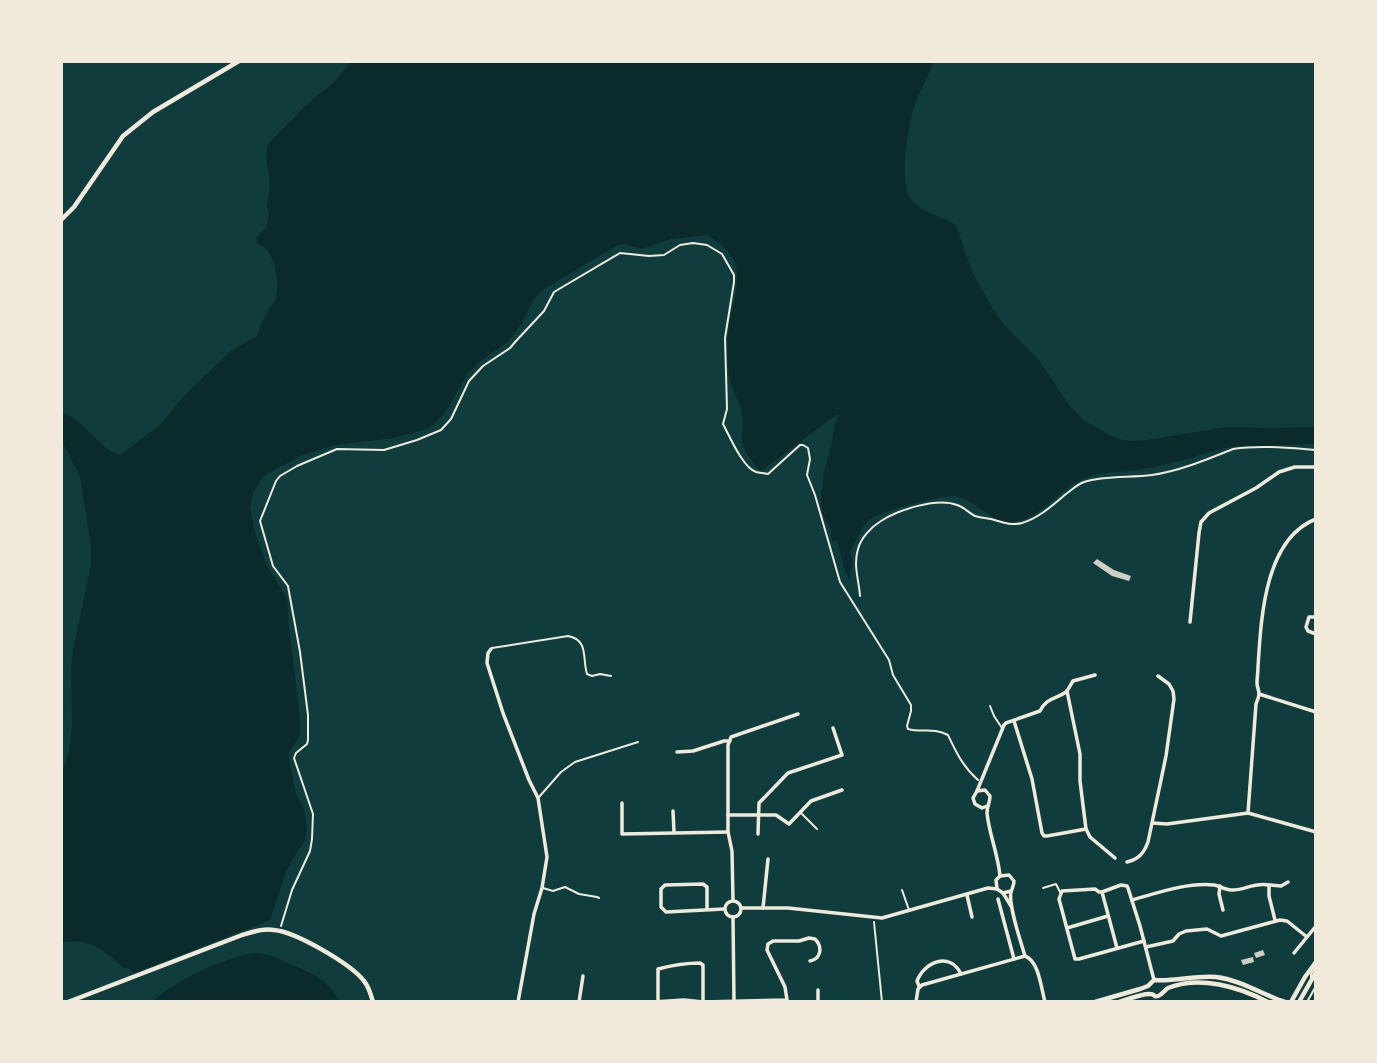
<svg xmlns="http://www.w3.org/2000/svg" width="1377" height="1063" viewBox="0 0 1377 1063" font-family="Inter,sans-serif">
  <rect width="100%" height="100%" fill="#0f3d3e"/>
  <g fill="#0a2a2b">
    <path d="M352,61H933C929,77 919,91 914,107C908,126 897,188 913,202C924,213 943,217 956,225L972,272L994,311L1004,325L1039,360L1071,408L1085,421L1109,435L1118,439L1131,441L1146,440L1227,427L1272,428L1316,427V444C1299,444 1284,445 1268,446C1255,446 1243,445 1230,447C1218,449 1206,453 1194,457C1176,462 1156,467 1137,470C1119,473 1102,471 1084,478C1060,487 1047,514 1018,521C995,527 980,504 960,497C949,492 879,511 869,520C862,525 855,543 850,552L853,564L850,571V580L845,571L837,540L832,541L830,526L822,514L821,498L824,472L832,443L834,427L839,415H836L761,471C752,463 744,452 742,440C741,433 743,426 743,419C742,406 734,395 731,383C727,369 727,350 728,335C729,315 741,285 736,266C733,253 719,243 708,235L671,239L642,249L624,244L616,246L544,289L533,300L522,323L508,342L482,360L468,373L444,414L433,425L427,429L394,438L335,445L300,456L267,474L261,480L253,493L250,508L256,536L268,568L286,596L288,605L289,628L300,717V736L289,752V760L296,793L304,809L307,827L305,840L294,857L286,872L270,920L134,973L127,967L125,969C102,950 92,937 61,943V776L69,751L72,726L71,669L73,650L91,565V545L80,477L61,439V412C86,420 99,450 120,455L160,425L184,396L231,351L257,336C260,329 262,321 266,314C268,309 273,305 275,300C280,284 276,249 258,244L256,238L266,228L269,215L267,207L270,182L266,158L268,144L305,106L335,81Z"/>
    <path d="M255,953C270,954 279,959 292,965C313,973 329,981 340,1002H151C181,978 217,960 255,953Z"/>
  </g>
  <g fill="#cfcfc3">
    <polygon points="1097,559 1114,570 1131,576 1129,581 1112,576 1093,563"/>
    <polygon points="1263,950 1265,955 1256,958 1254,953"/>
    <polygon points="1253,957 1254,962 1243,965 1241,960"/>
  </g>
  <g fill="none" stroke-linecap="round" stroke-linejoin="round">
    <g stroke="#f1e9da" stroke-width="2">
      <path d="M860,596C859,580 853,566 858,549C861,538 871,527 881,521C898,510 937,497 957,505C964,507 969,513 975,516C981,518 985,518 991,519C1002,522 1010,526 1022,523C1039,518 1053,505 1066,494C1072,490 1076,485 1084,482C1105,475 1130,478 1152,475C1180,471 1208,459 1233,449C1261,445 1289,448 1316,450"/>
      <polyline points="874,922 882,1002"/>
      <path d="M281,926L292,890L310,851L312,839L313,814L294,758L296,753L307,744L308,740V715L300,652L288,586L273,566L260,521L276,481L280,476L297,466L337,449L384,450L417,440L441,430L451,419L469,381L483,366L510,348L516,341L544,311L554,292L620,253L649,256L664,255L680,245L693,243L707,245L722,254L734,275V282L725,338L727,409L723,424C730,437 743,468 756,472C760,473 764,473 768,474L800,445H803L808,448L810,459L807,475L815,495L840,582L889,660L893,675L911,705V711L907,726L908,729C922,733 933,727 948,735C956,752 963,767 978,780"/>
      <polyline points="1307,1002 1316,986"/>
    </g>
    <g stroke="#f1e9da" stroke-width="2">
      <path d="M492,648L568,636C589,640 582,658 587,674L592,676L600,674L611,676"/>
      <polyline points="990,706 994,716 1002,728"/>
      <polyline points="539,797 561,772 575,762 638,742"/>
      <polyline points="801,813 817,829"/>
      <polyline points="543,888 553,891 565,887 579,894 597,897 599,898"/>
      <polyline points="1043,888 1056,884 1060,892"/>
      <polyline points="902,890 909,910"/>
      <polyline points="1311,978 1311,974 1316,967"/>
    </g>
    <g stroke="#f1e9da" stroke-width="3.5">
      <polyline points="1316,617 1309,617 1306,627 1308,631 1316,634"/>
      <polyline points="1190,622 1199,533 1201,522 1209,513 1256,488 1279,472 1295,467 1316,467"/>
      <polyline points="491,649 488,653 487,663 503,713 529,780 538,798 547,857 542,888 534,914 518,1002"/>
      <polyline points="1067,691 1080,754 1080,781 1086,829 1090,837 1115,858"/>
      <polyline points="1259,694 1316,712"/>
      <polyline points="1014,721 1032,779 1042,833 1044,836 1047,836 1086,829"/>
      <polyline points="677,752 693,751 724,741 730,741"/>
      <path d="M977,791L1004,725L1006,723L1040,711C1047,697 1055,700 1066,692C1068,690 1071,684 1073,681L1095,675"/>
      <polyline points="622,803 622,834 728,832"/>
      <path d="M987,806L982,808L975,804L973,798L977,791L985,790L990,796C990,803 987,806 987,813C989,834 998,854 1000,876"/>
      <polyline points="673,811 674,832"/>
      <path d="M1248,813L1256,704C1257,701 1259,697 1259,694C1259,690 1257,687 1257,683C1257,678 1258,672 1258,667C1261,620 1264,539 1316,519"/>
      <polyline points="728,815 776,815 789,824 811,801 842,790"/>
      <polyline points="1153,823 1167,824 1248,813 1316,832"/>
      <polyline points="758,834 759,803 788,773 842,755 833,728"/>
      <path d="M1127,862C1139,859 1144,853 1148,842L1166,756L1174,699L1173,691L1169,684L1158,676"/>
      <polyline points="1269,885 1281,886 1288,882"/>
      <polyline points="1220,886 1219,894 1223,910"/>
      <path d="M1011,891L1003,893L997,889L996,880L1000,876L1009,875L1014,881C1014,885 1012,889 1011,892C1008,905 1021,942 1025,956C1039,961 1041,988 1045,1002"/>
      <polyline points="1102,892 1121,885 1127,886 1128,888 1140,926 1154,980"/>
      <polyline points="1003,893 1011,906"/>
      <polyline points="967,895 972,917"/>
      <polyline points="998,899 1014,959"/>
      <polyline points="733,900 732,851 728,832 728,745 731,737 798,714"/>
      <path d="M1132,900C1157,893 1188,882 1214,885C1220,886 1225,890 1231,890C1244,891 1253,882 1269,885V896L1275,920"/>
      <circle cx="733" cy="909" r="8"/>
      <polyline points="741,908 788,908 882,918 988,888 997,889"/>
      <polyline points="763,908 768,859"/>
      <polyline points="707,910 707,887 703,884 665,885 661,889 661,907 666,912 724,909"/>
      <polyline points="733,917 734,1002"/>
      <polyline points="1067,928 1108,916"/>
      <polyline points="1146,947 1173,941 1179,934 1186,931 1207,929 1221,936 1280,920 1287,921 1307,937"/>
      <polyline points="1117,948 1102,892 1099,892 1095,889 1062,891 1059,899 1075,959 1079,959 1144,941"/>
      <polyline points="1294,953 1316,926"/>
      <path d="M919,986L917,981C924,962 950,951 961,974"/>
      <polyline points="818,990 818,1002"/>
      <path d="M658,1001V969C673,965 684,963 700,963L703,965V1002L787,1000L785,987L767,950L768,944L773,941H799L809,938L815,939C823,947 821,959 810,961"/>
      <polyline points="579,1002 583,976"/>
      <polyline points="653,1002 684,1000 703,1002"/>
      <polyline points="916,1002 918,989 922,985 1025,956"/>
    </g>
    <g stroke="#f1e9da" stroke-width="4.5">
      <polyline points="61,220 74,207 123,136 153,112 239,61"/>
      <path d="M68,1002L242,935C253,932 263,928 274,930C296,932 351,964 364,981C369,987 371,995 373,1002"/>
      <path d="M1095,1002L1140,989L1148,986L1154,980C1174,982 1195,975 1216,977C1241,980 1261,994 1285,1002"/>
      <path d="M1119,1002C1126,1000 1143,993 1150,994C1156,994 1154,999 1160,995C1163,993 1165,990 1168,988C1200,975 1239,987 1268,1002"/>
    </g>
    <g stroke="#f1e9da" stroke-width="4.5">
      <polyline points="1291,1002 1305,977 1316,962"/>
      <polyline points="1299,1002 1316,972"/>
    </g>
  </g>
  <rect width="1377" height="1063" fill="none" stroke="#f1e9da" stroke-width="126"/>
</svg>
